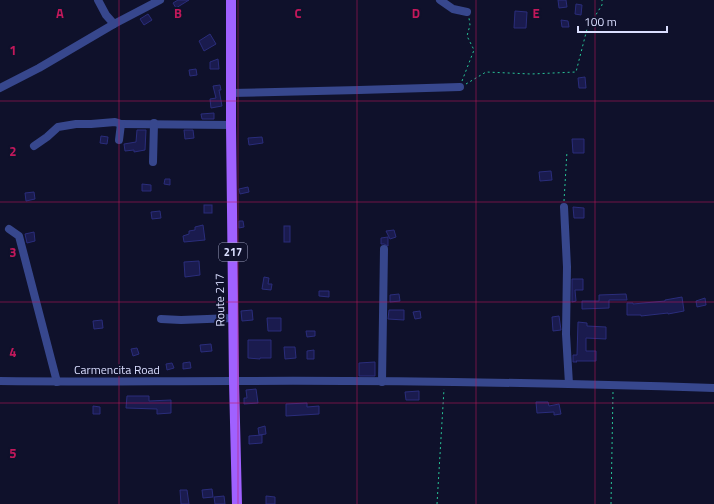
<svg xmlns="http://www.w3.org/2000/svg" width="714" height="504" viewBox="0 0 714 504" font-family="'Titillium Web',sans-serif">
  <rect width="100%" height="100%" fill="#0f112b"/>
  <g fill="#1a1b4e" stroke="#2a2d7b">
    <polygon points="178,0 189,0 176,8 173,3"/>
    <polygon points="558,0 566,0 567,7 559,8"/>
    <polygon points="576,4 582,5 581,15 575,14"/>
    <polygon points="515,11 527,12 526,28 514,28"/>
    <polygon points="148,14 152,20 144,25 140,19"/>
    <polygon points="561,20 568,21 569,27 562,27"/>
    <polygon points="210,34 216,44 204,51 199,41"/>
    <polygon points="218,59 219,69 210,69 210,62"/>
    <polygon points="196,69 197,75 190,76 189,70"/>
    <polygon points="585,77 586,88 579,88 578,78"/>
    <polygon points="220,85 221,90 219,90 222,106 211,108 210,99 216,98 213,86"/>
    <polygon points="214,113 214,119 202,119 201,114"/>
    <polygon points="137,130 146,130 145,150 134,152 134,150 125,151 124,144 136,142"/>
    <polygon points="184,130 193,130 194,138 185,139"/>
    <polygon points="101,136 108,137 107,144 100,143"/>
    <polygon points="262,137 263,143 249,145 248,138"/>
    <polygon points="572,139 584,139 584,153 573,153"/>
    <polygon points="551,171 552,180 540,181 539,172"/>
    <polygon points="165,179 170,179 170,185 164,184"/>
    <polygon points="142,184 151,185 151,191 142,191"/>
    <polygon points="248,187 249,192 240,194 239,189"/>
    <polygon points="34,192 35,199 26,201 25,193"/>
    <rect x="204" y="205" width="8" height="8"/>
    <polygon points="573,207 584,208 584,218 574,218"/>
    <polygon points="160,211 161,218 152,219 151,212"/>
    <polygon points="239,221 243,221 244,227 239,228"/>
    <polygon points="203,225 205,240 184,242 183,236 189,234 189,231 195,230 195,227"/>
    <rect x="284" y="226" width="6" height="16"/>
    <polygon points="394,230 396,237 390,239 386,231"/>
    <polygon points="34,232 35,241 27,243 25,234"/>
    <polygon points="388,237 388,246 384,244 381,244 381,238"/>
    <polygon points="199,261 200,275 185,277 184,262"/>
    <polygon points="264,277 269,278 268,284 272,284 271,290 262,289"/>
    <polygon points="572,279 583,279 583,290 575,290 576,301 572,302"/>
    <polygon points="319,291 329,291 329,297 319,296"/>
    <polygon points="399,294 400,301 390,302 390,295"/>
    <polygon points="626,294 627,300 609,300 609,308 582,309 582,301 599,301 599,295"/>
    <polygon points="682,297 684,311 668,314 668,313 641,316 641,315 627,315 627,303 633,303 633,304 665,301 665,300"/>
    <polygon points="705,298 706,305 697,307 696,301"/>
    <polygon points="252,310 253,320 242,321 241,311"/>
    <polygon points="389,310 404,310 404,320 388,319"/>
    <polygon points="420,311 421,318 415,319 413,312"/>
    <polygon points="559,316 561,330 553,331 552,317"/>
    <polygon points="267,318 281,318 281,331 268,331"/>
    <polygon points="102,320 103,328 94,329 93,321"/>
    <polygon points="578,322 587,323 587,326 606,327 606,339 586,338 586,351 596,351 596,361 576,361 577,362 573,362 573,355 577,355"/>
    <polygon points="306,331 315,331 315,336 307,337"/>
    <polygon points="248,340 271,340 271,358 260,358 260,359 248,358"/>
    <polygon points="211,344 212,351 201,352 200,345"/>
    <polygon points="284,347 295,347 296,358 285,359"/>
    <polygon points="137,348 139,354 133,356 131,349"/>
    <polygon points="314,350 314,359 307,359 307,351"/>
    <polygon points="190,362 191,368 183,369 183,363"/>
    <polygon points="375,362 375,376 359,376 359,363"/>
    <polygon points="172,363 174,368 167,370 166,364"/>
    <polygon points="256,389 258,403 244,404 244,398 247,398 246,390"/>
    <polygon points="419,391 419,400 406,400 405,392"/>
    <polygon points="127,396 149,396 149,401 171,400 171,413 157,414 157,409 126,408"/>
    <polygon points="536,402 548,402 549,406 559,404 561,414 554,415 554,412 537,413"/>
    <polygon points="307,403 307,407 319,406 319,414 286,416 286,404"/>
    <polygon points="93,406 100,407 100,414 93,414"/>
    <polygon points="265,426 266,434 259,435 258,428"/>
    <polygon points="262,435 262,443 249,444 249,436"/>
    <polygon points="212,489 213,497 203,498 202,490"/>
    <polygon points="180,490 187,490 189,504 181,504"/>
    <polygon points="224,496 225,504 215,504 214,497"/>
    <polygon points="266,496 275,497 275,504 266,504"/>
  </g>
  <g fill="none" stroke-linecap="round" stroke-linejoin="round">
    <g stroke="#28c598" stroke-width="1" stroke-dasharray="2 3" stroke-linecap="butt">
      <polyline points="462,81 474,50 467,36 470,25 469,18"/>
      <polyline points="466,84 486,72 531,74 576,72 587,29 602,5 602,0"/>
      <polyline points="564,201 567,151"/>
      <polyline points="437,504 444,389"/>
      <polyline points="611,504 613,392"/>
    </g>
    <g stroke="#37478d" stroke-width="8">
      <polyline points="98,0 106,15 114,24"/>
      <polyline points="440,0 453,9 467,12"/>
      <polyline points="0,88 39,68 114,24 160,0"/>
      <polyline points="231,93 359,90 460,87"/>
      <polyline points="121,124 231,125"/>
      <polyline points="34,146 47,137 58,127 76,124 91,124 115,122 121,124 119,140"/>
      <polyline points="153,162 154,123"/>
      <polyline points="564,207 567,267 566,334 569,384"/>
      <polyline points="9,229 19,236 57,382"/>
      <polyline points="161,319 181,320 233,318"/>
      <path d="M0,381C78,382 155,381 233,381C394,380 554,383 714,388"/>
      <polyline points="382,382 384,249"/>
    </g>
    <polyline stroke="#a061ff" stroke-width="10" points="231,0 231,125 234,381 237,504"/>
  </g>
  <path fill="none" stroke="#c2185b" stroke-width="1" stroke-opacity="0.55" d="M119,0V504M238,0V504M357,0V504M476,0V504M595,0V504M0,101H714M0,202H714M0,302H714M0,403H714"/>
  <g text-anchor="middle" stroke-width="4" stroke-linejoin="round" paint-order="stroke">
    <rect fill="#0f112b" stroke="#9da0bf" stroke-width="1" x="219" y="243" width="28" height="18" rx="3"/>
    <g font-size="11" font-weight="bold" fill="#dadeff">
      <text x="233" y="256">217</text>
    </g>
    <g font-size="12" fill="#dadeff" stroke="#0f112b">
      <text transform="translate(220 300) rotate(-91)" y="4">Route 217</text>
      <text x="117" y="374">Carmencita Road</text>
    </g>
  </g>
  <g font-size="13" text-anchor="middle" font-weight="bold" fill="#c2185b" stroke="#0f112b" stroke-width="4" stroke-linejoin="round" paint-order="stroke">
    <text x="60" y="18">A</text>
    <text x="178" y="18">B</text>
    <text x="298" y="18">C</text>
    <text x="416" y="18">D</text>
    <text x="536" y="18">E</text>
    <text x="13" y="55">1</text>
    <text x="13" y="156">2</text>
    <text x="13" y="257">3</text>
    <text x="13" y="357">4</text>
    <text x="13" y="458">5</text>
  </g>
  <path d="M578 26v6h89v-6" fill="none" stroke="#dadeff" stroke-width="2"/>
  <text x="584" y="26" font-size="12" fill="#dadeff" stroke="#0f112b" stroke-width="3" paint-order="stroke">100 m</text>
</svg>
